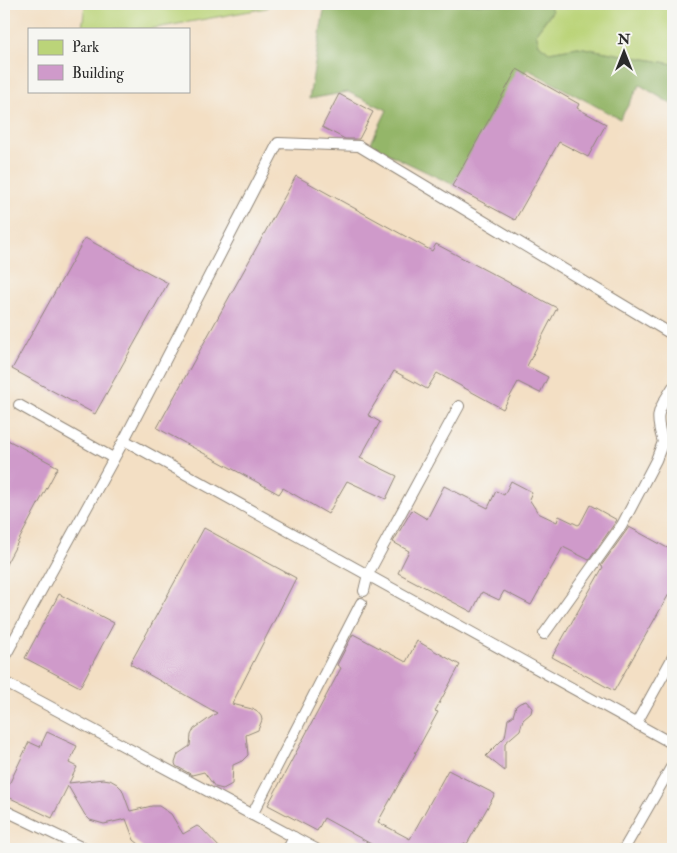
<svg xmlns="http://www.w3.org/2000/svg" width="677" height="853" viewBox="0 0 677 853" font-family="'IM FELL Double Pica',serif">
  <rect width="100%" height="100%" fill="#f6f6f2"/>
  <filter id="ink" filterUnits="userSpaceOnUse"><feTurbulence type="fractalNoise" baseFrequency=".02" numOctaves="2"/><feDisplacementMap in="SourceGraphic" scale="10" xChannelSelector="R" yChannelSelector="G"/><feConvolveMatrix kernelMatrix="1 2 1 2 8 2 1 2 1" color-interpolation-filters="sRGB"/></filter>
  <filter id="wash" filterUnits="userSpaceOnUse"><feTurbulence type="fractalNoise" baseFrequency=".0096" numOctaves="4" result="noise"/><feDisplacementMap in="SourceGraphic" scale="20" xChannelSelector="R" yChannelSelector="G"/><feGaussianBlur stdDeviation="1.12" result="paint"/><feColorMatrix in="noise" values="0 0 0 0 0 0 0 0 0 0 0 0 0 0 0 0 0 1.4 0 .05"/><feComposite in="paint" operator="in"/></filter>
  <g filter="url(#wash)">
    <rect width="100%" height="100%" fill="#f3dfc4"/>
    <g fill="#bbd479" stroke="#738052">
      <polygon points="85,4 268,4 267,8 150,29 82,29"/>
      <polygon points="549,4 673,4 673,64 578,47 549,52 539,44 536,33 552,12"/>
    </g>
    <polygon fill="#94b669" stroke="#60704a" points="325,4 549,4 552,11 536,33 539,44 549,52 578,47 673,64 673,105 640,85 620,119 527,69 460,188 370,145 387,110 348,92 309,99"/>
    <g id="blocks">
      <g fill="#cf9aca">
        <polygon points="517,69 579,104 577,108 606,124 588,157 559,142 515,220 452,186"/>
        <polygon points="339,94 373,112 359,139 345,139 322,127"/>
        <polygon points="296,176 432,251 436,244 557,308 527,366 548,377 540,393 518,382 503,409 437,373 427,389 394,371 368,415 380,422 360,458 397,476 386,499 347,481 328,514 283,488 279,494 157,428"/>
        <polygon points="85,238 168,283 95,414 12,369"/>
        <polygon points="4,438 58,467 4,568"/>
        <polygon points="511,481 532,492 529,499 538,513 557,522 559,516 578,525 580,524 590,505 617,520 589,560 563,547 531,605 504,591 499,600 482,592 472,612 398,573 409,551 393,542 412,510 427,519 444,486 488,508 496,491 504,495"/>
        <polygon points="629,527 673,551 673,587 614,691 552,657 603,567 601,566"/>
        <polygon points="204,528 296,578 232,704 256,710 261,716 262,720 258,730 246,735 248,755 242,761 233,765 232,784 223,789 215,787 204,772 192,775 176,766 175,763 178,754 190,746 191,735 194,729 217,713 130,664"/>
        <polygon points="59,594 114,623 80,687 25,658"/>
        <polygon points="353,634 406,662 417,641 460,665 435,711 438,712 416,752 414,752 416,753 378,822 410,839 448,770 495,794 467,844 464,843 461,849 380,849 324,818 317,831 268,805 341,668 337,665"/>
        <polygon points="526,701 532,708 531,713 523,720 520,730 505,743 505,771 486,756 505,737 508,719 513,716 516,706 520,703"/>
        <polygon points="47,732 77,746 69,763 77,767 69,783 103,779 110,780 117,784 122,789 130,811 152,806 159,806 171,814 183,834 197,826 202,829 221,849 145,849 134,840 126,819 104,824 90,820 85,815 68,786 52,818 4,795 29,742 40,747"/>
      </g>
    </g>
  </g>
  <g filter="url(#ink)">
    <use href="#blocks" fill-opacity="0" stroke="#8f8578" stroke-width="1"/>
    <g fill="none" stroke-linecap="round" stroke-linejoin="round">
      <g stroke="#8f8578" stroke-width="12">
        <g id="service">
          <polyline points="19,405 113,458"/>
          <polyline points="124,440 673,744"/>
          <polyline points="364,591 368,574 459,406"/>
          <path d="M544,634L622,525L656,460L663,442C654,413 658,411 673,387"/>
          <polyline points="4,658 124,440 278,143 359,146 673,335"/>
          <polyline points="4,682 316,849"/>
          <polyline points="636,724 673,657"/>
          <polyline points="4,810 85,849"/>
          <polyline points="252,815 361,603"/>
          <polyline points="288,849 294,837"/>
          <polyline points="624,849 673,764"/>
        </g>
      </g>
      <use href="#service" stroke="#fff" stroke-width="10"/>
    </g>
  </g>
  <rect width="677" height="853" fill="none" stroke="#f6f6f2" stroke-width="20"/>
  <rect x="28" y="28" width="162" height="65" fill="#f6f6f2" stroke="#a5a5a2"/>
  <rect x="38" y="40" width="25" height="15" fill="#bbd479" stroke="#a5a5a2"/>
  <text x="72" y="52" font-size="15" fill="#2b2b2b">Park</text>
  <rect x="38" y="65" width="25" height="15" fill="#cf9aca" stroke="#a5a5a2"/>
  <text x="72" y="78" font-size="15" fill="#2b2b2b">Building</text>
  <g transform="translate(624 52)" stroke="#f6f6f2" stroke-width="4" paint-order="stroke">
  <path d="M0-4L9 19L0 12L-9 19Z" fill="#2b2b2b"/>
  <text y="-8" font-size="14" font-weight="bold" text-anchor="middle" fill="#2b2b2b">N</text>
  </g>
</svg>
